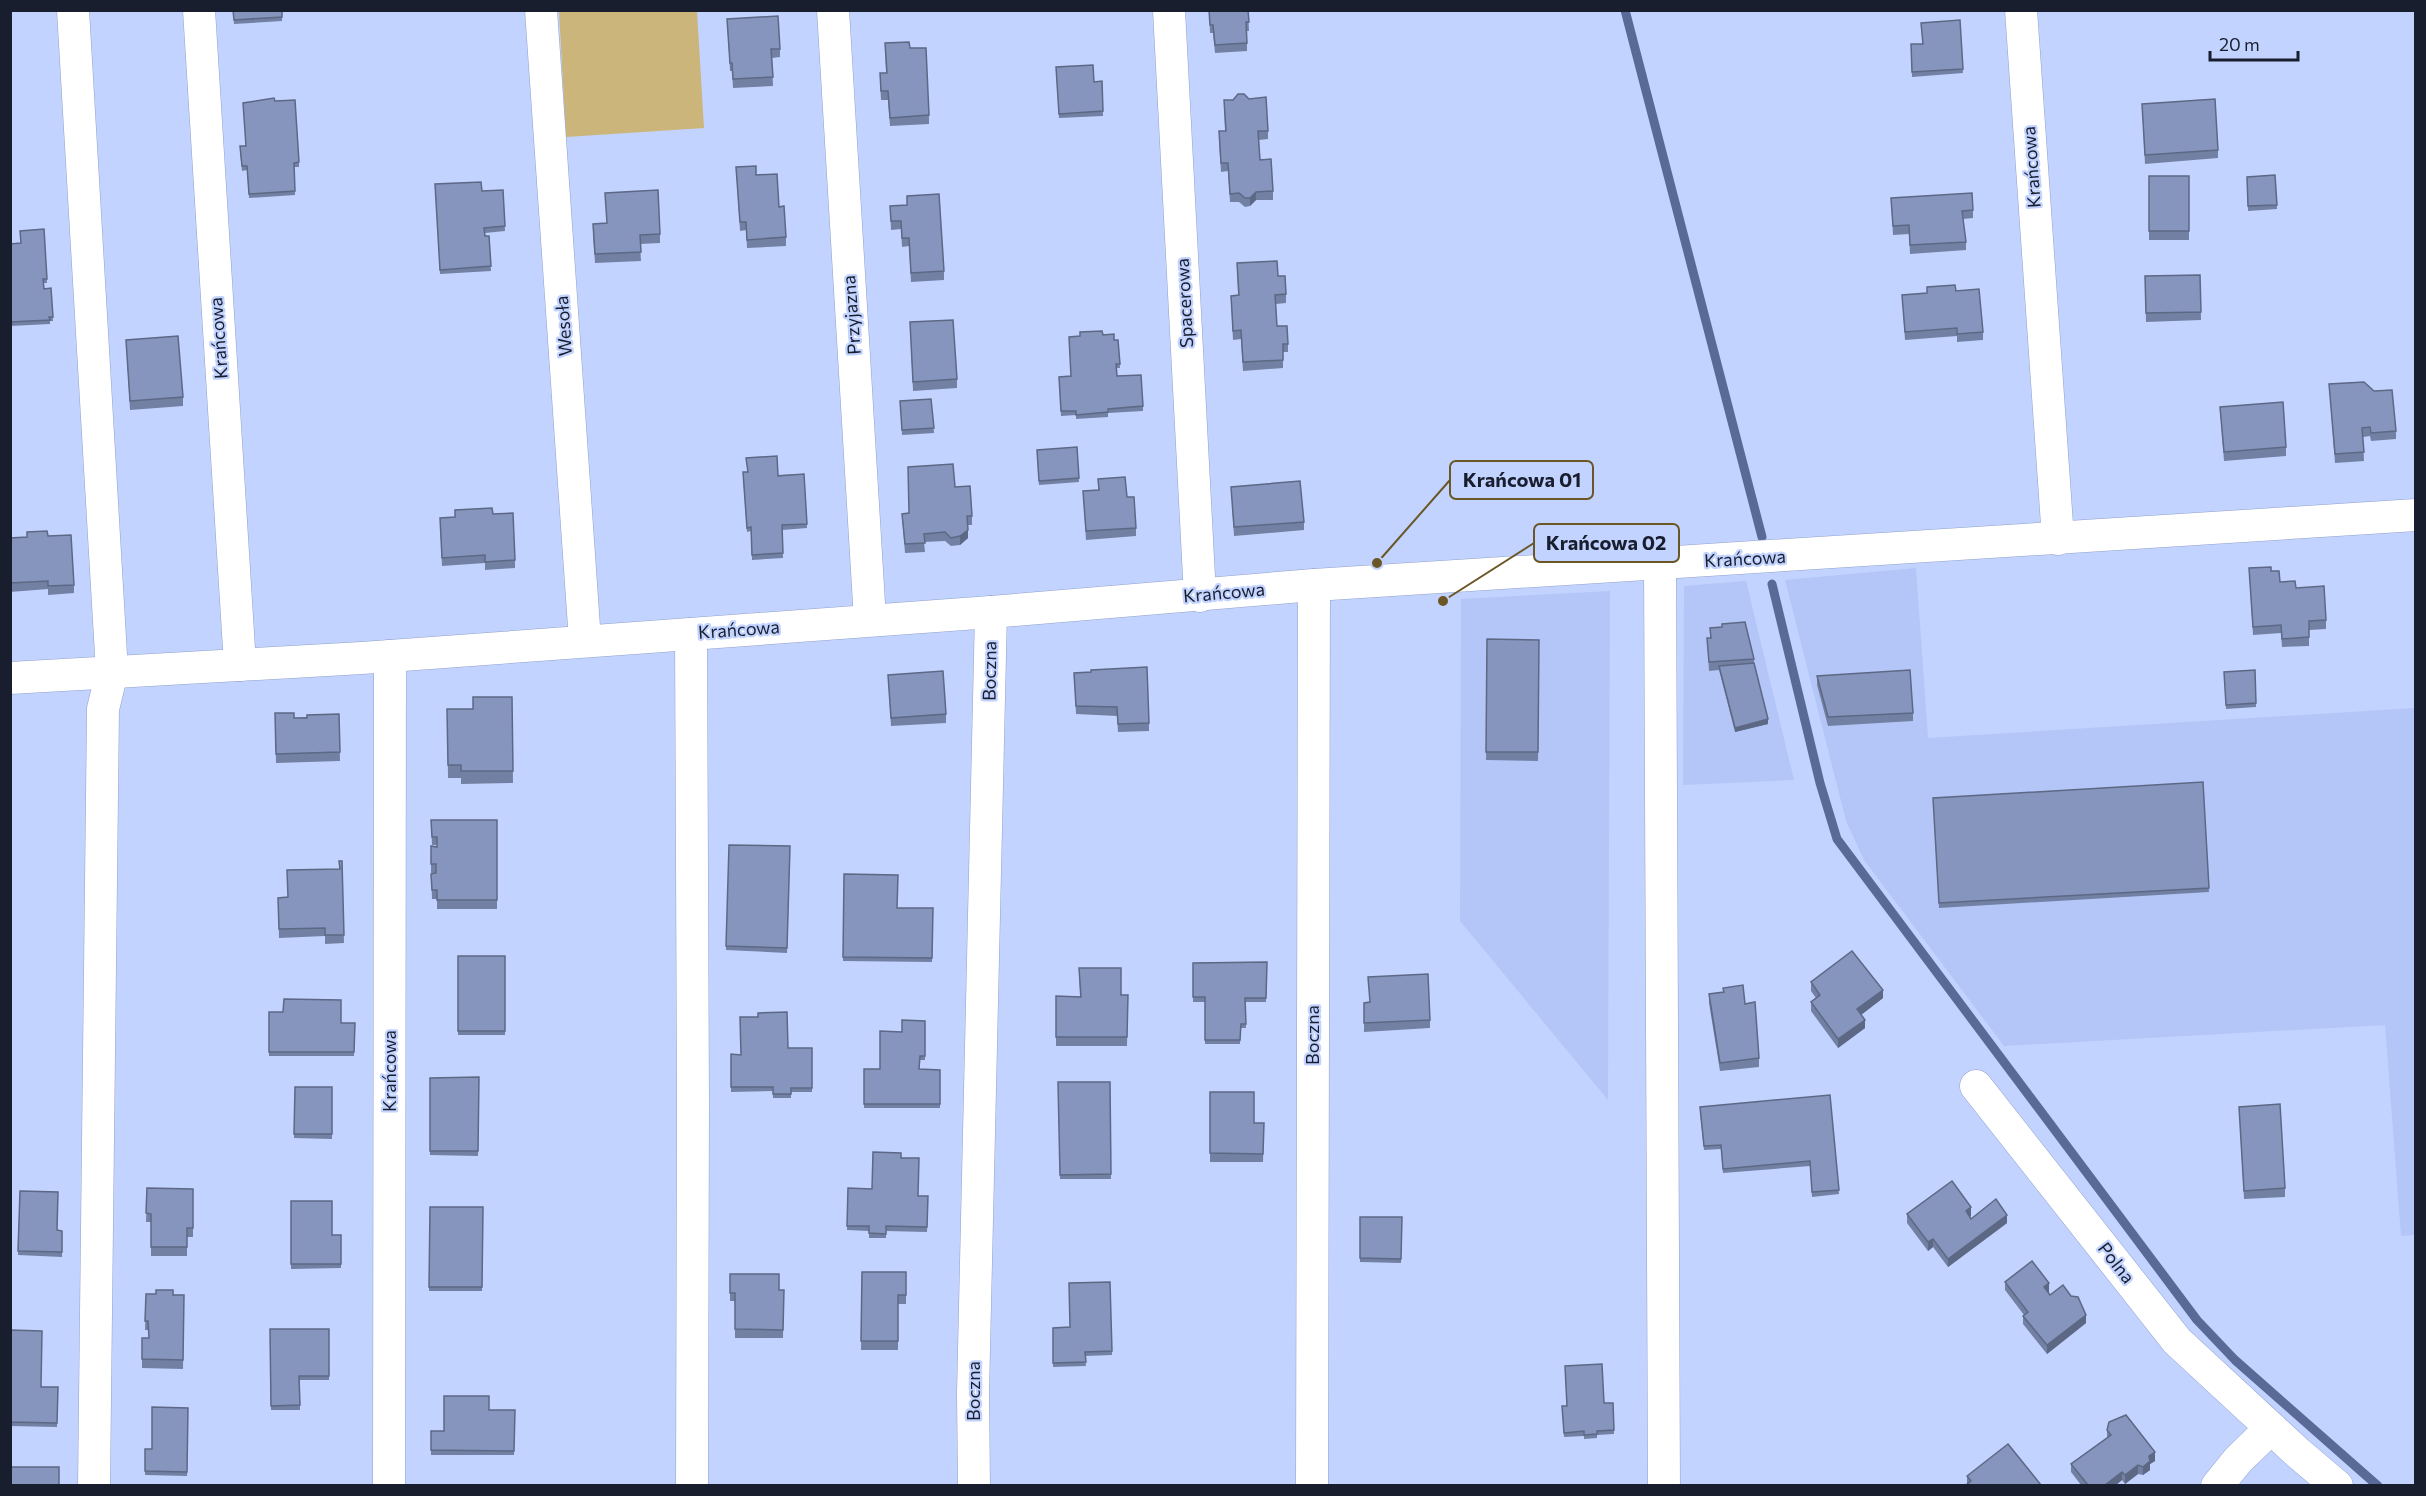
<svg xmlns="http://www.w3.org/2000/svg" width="2426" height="1496" viewBox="0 0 2426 1496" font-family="Commissioner,sans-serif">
  <rect width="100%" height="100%" fill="#c2d3ff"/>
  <g fill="#b3c6f7">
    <polygon points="1916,568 1928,738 2415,708 2415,1235 2401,1236 2385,1025 2004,1046 1864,860 1846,821 1785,580"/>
    <polygon points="1746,581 1794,780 1683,785 1684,586"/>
    <polygon points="1610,591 1608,1100 1460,921 1461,599"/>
  </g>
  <polygon fill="#ccb57b" points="559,11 697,11 704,128 566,137"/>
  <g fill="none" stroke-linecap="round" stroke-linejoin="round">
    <g stroke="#596a98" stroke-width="9">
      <polyline points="1625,10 1762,537"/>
      <polyline points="1772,584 1820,783 1837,839 2197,1320 2235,1360 2378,1486"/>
    </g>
    <g stroke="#91a1cb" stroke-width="33">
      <g id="minor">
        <polyline points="73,10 112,672 103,709 94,1486"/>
        <polyline points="199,10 240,665"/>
        <polyline points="541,10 585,641"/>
        <polyline points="833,10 870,620"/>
        <polyline points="1169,10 1200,596"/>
        <polyline points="2021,10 2058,539"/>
        <polyline points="1660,564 1664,1486"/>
        <polyline points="691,634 693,1103 692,1486"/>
        <polyline points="10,678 362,658 991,612 1314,585 2416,515"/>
        <polyline points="1976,1086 2177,1341 2297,1452 2337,1486"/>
        <polyline points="389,1486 390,656"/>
        <polyline points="974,1486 973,1393 991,612"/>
        <polyline points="1312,1486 1314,585"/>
        <polyline points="2217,1486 2238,1460 2271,1428"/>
      </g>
    </g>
    <use href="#minor" stroke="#fff" stroke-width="32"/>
  </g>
  <g fill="#7280a3">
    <polygon points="233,10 282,10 282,21 234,24"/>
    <polygon points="1209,10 1248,10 1249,31 1247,31 1247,51 1215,53 1213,33 1210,33"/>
    <polygon points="727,19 780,49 780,57 772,58 773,86 733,88 732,71 730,71"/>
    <polygon points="1960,20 1963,73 1912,77 1911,44 1922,44"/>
    <polygon points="885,43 910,48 929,115 929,124 890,126 888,100 881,100 880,82 880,73 886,73"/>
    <polygon points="1056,67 1094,82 1102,81 1103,116 1059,118"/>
    <polygon points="1224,100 1268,131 1268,139 1259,140 1260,160 1273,191 1273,200 1256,200 1250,206 1245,207 1239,202 1230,202 1228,171 1221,172 1219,140 1219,131 1225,131"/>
    <polygon points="275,101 299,162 299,167 294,167 295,195 249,198 247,170 242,171 240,151 245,146"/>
    <polygon points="2142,104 2218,150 2218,158 2145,164"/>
    <polygon points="736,167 756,175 779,207 786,237 786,246 747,248 746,230 740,231"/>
    <polygon points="2275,175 2277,209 2248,211 2247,177"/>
    <rect x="2149" y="176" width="40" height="64"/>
    <polygon points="435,184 482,191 503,190 505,231 485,233 485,236 489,236 491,271 440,274"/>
    <polygon points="907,196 944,271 944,280 911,282 909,246 902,247 901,229 891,230 890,206 907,205"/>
    <polygon points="1891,198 1973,210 1973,218 1963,219 1966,242 1966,250 1910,254 1909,234 1893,235"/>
    <polygon points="606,223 660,234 660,243 640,244 641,261 595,263 593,233"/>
    <polygon points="44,229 47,283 43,283 44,289 51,288 53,321 50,321 50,324 10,326 10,244 20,243"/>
    <polygon points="1237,263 1278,276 1286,294 1286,303 1276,304 1277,326 1288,344 1288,352 1283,352 1283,368 1243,371 1241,339 1233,340 1232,321 1231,296 1238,295"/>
    <polygon points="2200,275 2201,320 2146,322 2145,276"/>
    <polygon points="1956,291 1983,332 1983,340 1957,342 1957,336 1905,340 1902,295"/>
    <polygon points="910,322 957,379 957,388 913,391"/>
    <polygon points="1103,335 1114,340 1118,340 1120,368 1116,368 1117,376 1143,406 1143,411 1108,413 1108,417 1076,419 1076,415 1061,416 1059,377 1071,376"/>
    <polygon points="126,340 183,397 183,406 130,410"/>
    <polygon points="2329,384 2396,431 2396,439 2371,441 2370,436 2363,437 2364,461 2335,463"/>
    <polygon points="931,399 934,433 902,435 900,401"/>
    <polygon points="2220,407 2286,447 2286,456 2224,461"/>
    <polygon points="1077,447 1079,482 1039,485 1037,454"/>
    <polygon points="804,474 807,528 782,530 783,558 752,560 751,531 747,532 743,476"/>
    <polygon points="1098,479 1127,497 1136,528 1136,536 1086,540 1083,491 1098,490"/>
    <polygon points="955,487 972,516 972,525 967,525 968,538 960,545 951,546 945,541 924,542 925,552 905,553 902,514 909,513"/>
    <polygon points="1231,487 1304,522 1304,530 1234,536"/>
    <polygon points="493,514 515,560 515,568 485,570 485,563 442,566 440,518"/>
    <polygon points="48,536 74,585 74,593 48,595 48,589 10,592 10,538"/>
    <polygon points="2249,568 2271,571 2280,582 2296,588 2326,620 2326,629 2309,630 2309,646 2282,647 2281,633 2253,635"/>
    <polygon points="1710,628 1754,659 1754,663 1768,724 1735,732 1719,670 1709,671 1707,638 1710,638"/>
    <polygon points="1487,639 1539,640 1538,761 1486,760"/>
    <polygon points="2255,670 2256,707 2226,709 2224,672"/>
    <polygon points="1074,673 1149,723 1149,731 1118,732 1117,716 1076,714"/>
    <polygon points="888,675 946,714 946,723 891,726"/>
    <polygon points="1817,676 1913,713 1913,721 1828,726 1817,685"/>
    <polygon points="512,697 513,783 461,784 461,778 448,778 447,709 473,709"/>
    <polygon points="275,713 294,718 339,714 340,761 276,763"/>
    <polygon points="2203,782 2209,892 1939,908 1933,798"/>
    <polygon points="431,820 497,820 497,909 437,909 437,899 432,899 431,874 436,873 431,873 431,846 437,847 437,845 432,845"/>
    <polygon points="729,845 790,846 787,953 726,950"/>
    <polygon points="339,861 342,861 344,943 325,944 325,936 279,938 278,898 287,897 339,869"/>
    <polygon points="844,874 897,908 933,908 932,962 843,961"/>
    <rect x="458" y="956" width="47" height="79"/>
    <polygon points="1267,962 1266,1002 1245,1002 1246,1028 1241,1028 1240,1044 1205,1044 1205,1002 1193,1002 1193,963"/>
    <polygon points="1079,968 1121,995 1128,995 1127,1046 1056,1046 1056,996 1080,997"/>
    <polygon points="1368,977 1430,1020 1430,1028 1364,1032 1364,1003 1370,1002"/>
    <polygon points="1811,982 1883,998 1861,1015 1865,1028 1838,1048 1811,1011 1811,1002 1816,998 1811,991"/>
    <polygon points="1723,988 1745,1004 1759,1058 1759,1067 1720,1071 1709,1003 1709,994 1723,992"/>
    <polygon points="269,1012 341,1023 355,1023 354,1056 269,1056"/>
    <polygon points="925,1021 925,1060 920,1060 919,1069 940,1070 940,1108 864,1108 864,1069 880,1069 902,1032"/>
    <polygon points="788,1048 812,1048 812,1092 791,1092 791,1098 773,1098 773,1091 731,1092 731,1054 741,1055"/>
    <polygon points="479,1077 478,1156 430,1155 430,1078"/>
    <polygon points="1058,1082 1110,1082 1111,1179 1060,1179"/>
    <polygon points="295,1087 332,1087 332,1139 294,1138"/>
    <polygon points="1210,1092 1254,1123 1264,1123 1263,1162 1210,1162"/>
    <polygon points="1830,1095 1839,1194 1812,1197 1810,1166 1723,1173 1721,1149 1704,1150 1700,1112"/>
    <polygon points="2239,1107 2285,1188 2285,1197 2244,1199"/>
    <polygon points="901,1158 918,1196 928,1196 927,1232 886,1231 886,1238 869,1238 869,1231 847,1230 848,1188 872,1189"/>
    <polygon points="147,1188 193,1189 193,1237 187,1237 187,1256 151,1256 151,1222 146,1222"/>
    <polygon points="20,1191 57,1230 62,1231 62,1257 18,1255"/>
    <polygon points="291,1201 332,1235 341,1235 341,1268 291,1269"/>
    <polygon points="430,1207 483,1207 482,1291 429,1291"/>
    <polygon points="1907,1214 1971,1216 1970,1217 1971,1219 2007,1223 1948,1267 1933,1247 1928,1251 1907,1223"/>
    <polygon points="1360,1217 1402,1217 1401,1263 1360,1262"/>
    <polygon points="862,1272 906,1272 906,1304 898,1304 898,1350 861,1350"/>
    <polygon points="730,1274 779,1290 784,1290 783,1338 735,1338 735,1301 730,1301"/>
    <polygon points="1110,1282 1112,1355 1085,1356 1086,1366 1053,1367 1053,1328 1070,1327"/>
    <polygon points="2005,1282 2049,1292 2048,1293 2050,1295 2086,1323 2047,1354 2023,1324 2023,1316 2024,1315 2005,1290"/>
    <polygon points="146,1294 184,1295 183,1369 142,1368 142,1338 149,1338 148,1330 145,1330"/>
    <polygon points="270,1329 329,1329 329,1380 300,1380 300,1410 271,1410"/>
    <polygon points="10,1330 41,1387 58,1387 57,1427 10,1426"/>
    <polygon points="1613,1403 1614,1434 1597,1435 1597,1438 1584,1439 1584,1436 1564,1437 1562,1406"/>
    <polygon points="188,1408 187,1476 145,1475 145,1449 152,1449"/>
    <polygon points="489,1410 515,1410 514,1455 431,1455 431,1431 444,1431"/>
    <polygon points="2107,1430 2155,1461 2150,1464 2150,1470 2143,1475 2138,1474 2125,1484 2122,1480 2116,1485 2081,1485 2071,1472 2071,1464 2107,1438"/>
    <polygon points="1967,1476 2041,1485 1967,1484"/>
  </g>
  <g fill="#5d6885">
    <polygon points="1256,192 1256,200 1250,206 1250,198"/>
    <polygon points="968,530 968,538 960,545 960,536"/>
    <polygon points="1768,719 1768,724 1735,732 1735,728"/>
    <polygon points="1883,990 1883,998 1857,1018 1857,1009"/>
    <polygon points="1865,1020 1865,1028 1838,1048 1838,1039"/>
    <polygon points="1971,1207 1971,1216 1966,1220 1966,1211"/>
    <polygon points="2007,1215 2007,1223 1948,1267 1948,1259"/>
    <polygon points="1933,1239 1933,1247 1928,1251 1928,1242"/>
    <polygon points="2049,1283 2049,1292 2044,1296 2044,1287"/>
    <polygon points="2086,1315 2086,1323 2047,1354 2047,1345"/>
    <polygon points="2155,1452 2155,1461 2150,1464 2150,1470 2143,1475 2143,1467 2149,1456"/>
    <polygon points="2138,1465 2138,1474 2125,1484 2125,1475"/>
    <polygon points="2122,1472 2122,1480 2116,1485 2105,1485"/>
  </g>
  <g fill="#8595be" stroke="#5d6885" stroke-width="1.5">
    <polygon points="233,10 282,10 282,17 234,20"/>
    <polygon points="1209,10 1248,10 1249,22 1246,22 1247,43 1215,45 1213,25 1210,25"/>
    <polygon points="778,16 780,49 771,49 773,77 733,79 732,63 730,63 727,19"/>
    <polygon points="1960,20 1963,69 1912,72 1911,44 1923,44 1921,23"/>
    <polygon points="909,42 910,48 926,48 929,115 890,118 888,91 881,91 880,73 887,73 885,43"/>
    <polygon points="1093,65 1094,82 1102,81 1103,111 1059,114 1056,67"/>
    <polygon points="1238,94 1244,94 1249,99 1266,97 1268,131 1258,131 1259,146 1260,160 1271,159 1273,191 1256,192 1250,198 1245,198 1239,193 1230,194 1228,163 1221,163 1219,131 1226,131 1224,100 1233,100"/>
    <polygon points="274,98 275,101 295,100 299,162 294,163 295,191 249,194 247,166 242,166 240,146 246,146 243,103"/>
    <polygon points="2215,99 2218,150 2145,155 2142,104"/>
    <polygon points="756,166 756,175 777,174 779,207 784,206 786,237 747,240 746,222 740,222 736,167"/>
    <polygon points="2275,175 2277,205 2248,206 2247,177"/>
    <rect x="2149" y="176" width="40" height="55"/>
    <polygon points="481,182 482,191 503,190 505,226 484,228 485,236 489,236 491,266 440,270 435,184"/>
    <polygon points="658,190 660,234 640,235 641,252 595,254 593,224 607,223 605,193"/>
    <polygon points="1972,193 1973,210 1962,211 1966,242 1910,245 1909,225 1893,226 1891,198"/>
    <polygon points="939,194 944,271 911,273 909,238 902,238 901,221 891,221 890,206 907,205 907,196"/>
    <polygon points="44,229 47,279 43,279 44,289 51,288 53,317 49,317 50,320 10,322 10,244 21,243 20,231"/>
    <polygon points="1277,261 1278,276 1285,276 1286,294 1275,295 1277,326 1287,326 1288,344 1283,344 1283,360 1243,362 1241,330 1233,331 1232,312 1231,296 1239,295 1237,263"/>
    <polygon points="2200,275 2201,312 2146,313 2145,276"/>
    <polygon points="1955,285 1956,291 1979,289 1983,332 1957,334 1957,328 1905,332 1902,295 1927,293 1927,287"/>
    <polygon points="953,320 957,379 913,382 910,322"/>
    <polygon points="1102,331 1103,335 1114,334 1114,340 1118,340 1120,364 1116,364 1117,376 1141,375 1143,406 1108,409 1108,412 1076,415 1076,411 1061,411 1059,377 1071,376 1069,337 1080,336 1080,332"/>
    <polygon points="178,336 183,397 130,401 126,340"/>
    <polygon points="2364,382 2374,391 2392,390 2396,431 2371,433 2370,427 2362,428 2364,452 2335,454 2329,384"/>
    <polygon points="931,399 934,428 902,430 900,401"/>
    <polygon points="2283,402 2286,447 2224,452 2220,407"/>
    <polygon points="1077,447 1079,478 1039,481 1037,450"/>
    <polygon points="777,456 778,476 804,474 807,524 782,525 783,553 752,555 751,527 747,528 743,472 748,472 746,458"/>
    <polygon points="953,464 955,487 970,486 972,516 967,516 968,530 960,536 951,538 945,532 924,534 925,543 905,544 902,514 909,513 908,467"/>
    <polygon points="1125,477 1127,497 1134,497 1136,528 1086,531 1083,491 1099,490 1098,479"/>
    <polygon points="1300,481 1304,522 1234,527 1231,487"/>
    <polygon points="492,508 493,514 513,513 515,560 485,562 485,555 442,558 440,518 455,517 455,510"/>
    <polygon points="47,531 48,536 71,535 74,585 48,586 48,581 10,583 10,538 27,537 27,532"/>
    <polygon points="2271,567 2271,571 2279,571 2280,582 2295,581 2296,588 2324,586 2326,620 2309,621 2309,637 2282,639 2281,625 2253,627 2249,568"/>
    <polygon points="1745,622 1754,659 1709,662 1707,638 1711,638 1710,628 1722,627 1722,624"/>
    <polygon points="1487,639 1539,640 1538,752 1486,752"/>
    <polygon points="1754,663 1768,719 1735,728 1719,666"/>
    <polygon points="1147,667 1149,723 1118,724 1117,707 1076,706 1074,673 1091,672 1091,670"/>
    <polygon points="1910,670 1913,713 1828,717 1817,676"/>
    <polygon points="2255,670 2256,703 2226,705 2224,672"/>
    <polygon points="943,671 946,714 891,718 888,675"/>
    <polygon points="473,697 512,697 513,771 461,771 461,765 448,765 447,709 473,709"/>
    <polygon points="275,713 294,713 294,718 307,718 307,715 339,714 340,752 276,754"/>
    <polygon points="2203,782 2209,888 1939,903 1933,798"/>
    <polygon points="431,820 497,820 497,900 437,900 437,890 432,890 431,874 436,873 436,864 431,864 431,846 437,847 437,837 432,837"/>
    <polygon points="729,845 790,846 787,948 726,946"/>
    <polygon points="339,861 342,861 344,935 325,935 325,928 279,929 278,898 288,897 287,870 340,869"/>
    <polygon points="844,874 898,875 897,908 933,908 932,958 843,957"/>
    <polygon points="1852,951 1883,990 1857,1009 1865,1020 1838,1039 1811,1002 1820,995 1811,982"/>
    <rect x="458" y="956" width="47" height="75"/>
    <polygon points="1267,962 1266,998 1245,998 1246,1024 1241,1024 1240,1040 1205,1040 1205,997 1193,997 1193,963"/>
    <polygon points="1079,968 1121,968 1121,995 1128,995 1127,1037 1056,1037 1056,996 1081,997"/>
    <polygon points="1428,974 1430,1020 1364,1023 1364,1003 1370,1002 1368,977"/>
    <polygon points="1743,985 1745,1004 1755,1002 1759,1058 1720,1063 1709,994 1724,992 1723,988"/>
    <polygon points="284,999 341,1000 341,1023 355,1023 354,1052 269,1052 269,1012 283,1012"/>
    <polygon points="787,1012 788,1048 812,1048 812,1088 791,1088 791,1094 773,1094 773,1087 731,1087 731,1054 741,1055 740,1017 758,1017 758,1013"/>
    <polygon points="902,1020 925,1021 925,1056 920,1056 919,1069 940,1070 940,1104 864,1104 864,1069 880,1069 880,1031 902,1032"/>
    <polygon points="479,1077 478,1151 430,1151 430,1078"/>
    <polygon points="1058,1082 1110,1082 1111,1174 1060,1175"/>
    <polygon points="295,1087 332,1087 332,1134 294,1134"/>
    <polygon points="1210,1092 1254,1092 1254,1123 1264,1123 1263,1154 1210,1153"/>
    <polygon points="1830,1095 1839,1190 1812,1192 1810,1161 1723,1169 1721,1145 1704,1146 1700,1107"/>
    <polygon points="2280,1104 2285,1188 2244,1191 2239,1107"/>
    <polygon points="873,1152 901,1153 901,1158 919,1158 918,1196 928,1196 927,1227 886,1226 886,1234 869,1233 869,1226 847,1226 848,1188 872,1189"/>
    <polygon points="1952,1181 1971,1207 1966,1211 1971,1219 1996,1199 2007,1215 1948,1259 1933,1239 1928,1242 1907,1214"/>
    <polygon points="147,1188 193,1189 193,1228 187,1228 187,1247 151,1247 151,1214 146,1213"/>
    <polygon points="20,1191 58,1192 57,1230 62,1231 62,1252 18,1251"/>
    <polygon points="291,1201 332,1201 332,1235 341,1235 341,1264 291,1264"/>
    <polygon points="430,1207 483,1207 482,1287 429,1287"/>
    <polygon points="1360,1217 1402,1217 1401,1259 1360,1258"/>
    <polygon points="2032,1261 2049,1283 2044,1287 2050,1295 2063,1285 2071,1296 2078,1297 2086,1315 2047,1345 2023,1316 2028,1312 2005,1282"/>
    <polygon points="862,1272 906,1272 906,1295 898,1295 898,1341 861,1341"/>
    <polygon points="730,1274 779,1274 779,1290 784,1290 783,1330 735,1329 735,1293 730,1293"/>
    <polygon points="1110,1282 1112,1351 1085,1352 1086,1362 1053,1363 1053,1328 1070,1327 1069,1283"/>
    <polygon points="156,1290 173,1290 173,1295 184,1295 183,1360 142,1359 142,1338 149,1338 148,1321 145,1321 146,1294 156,1294"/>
    <polygon points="270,1329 329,1329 329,1376 299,1376 300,1405 271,1406"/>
    <polygon points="10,1330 42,1331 41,1387 58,1387 57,1423 10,1422"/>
    <polygon points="1602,1364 1604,1403 1613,1403 1614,1430 1597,1431 1597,1434 1584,1435 1584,1431 1564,1433 1562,1406 1567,1406 1565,1366"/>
    <polygon points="444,1396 489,1396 489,1410 515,1410 514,1451 431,1450 431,1431 444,1431"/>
    <polygon points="152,1407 188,1408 187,1472 145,1471 145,1449 152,1449"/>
    <polygon points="2126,1415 2155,1452 2149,1456 2150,1461 2143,1467 2138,1465 2125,1475 2122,1472 2105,1485 2088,1485 2071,1464 2111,1435 2107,1430 2109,1422"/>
    <polygon points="2008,1444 2041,1485 1966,1485 1971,1481 1967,1476"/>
    <rect x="10" y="1467" width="49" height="18"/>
  </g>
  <g text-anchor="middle" stroke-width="4.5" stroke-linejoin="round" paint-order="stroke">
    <g font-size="18" fill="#181e2e" stroke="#c2d3ff">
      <text transform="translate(2032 167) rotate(-94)" y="6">Krańcowa</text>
      <text transform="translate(1185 303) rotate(-93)" y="6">Spacerowa</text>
      <text transform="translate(852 315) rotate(-94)" y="6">Przyjazna</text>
      <text transform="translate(564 326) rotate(-94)" y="6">Wesoła</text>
      <text transform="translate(219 338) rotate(-94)" y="6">Krańcowa</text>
      <text transform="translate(1745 559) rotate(-3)" y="6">Krańcowa</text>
      <text transform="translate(1224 593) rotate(-5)" y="6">Krańcowa</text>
      <text transform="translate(739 630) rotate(-4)" y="6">Krańcowa</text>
      <text transform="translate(990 671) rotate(-89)" y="6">Boczna</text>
      <text transform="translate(1313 1035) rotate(-90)" y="6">Boczna</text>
      <text transform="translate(390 1071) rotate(-90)" y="6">Krańcowa</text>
      <text transform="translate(2116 1263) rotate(52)" y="6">Polna</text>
      <text transform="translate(974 1391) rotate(-90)" y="6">Boczna</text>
    </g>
  </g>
  <path fill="none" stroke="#6a5725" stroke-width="2" d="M1377 563L1450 480M1443 601L1534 543"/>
  <g fill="#6a5725" stroke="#c2d3ff" stroke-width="2">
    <circle cx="1377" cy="563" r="6"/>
    <circle cx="1443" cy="601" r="6"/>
  </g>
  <g fill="#c2d3ff" stroke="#6a5725" stroke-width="2">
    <rect x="1450" y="461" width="143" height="38" rx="6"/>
    <rect x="1534" y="524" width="145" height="38" rx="6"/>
  </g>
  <g font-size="20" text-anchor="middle" font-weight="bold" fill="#181e2e">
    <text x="1522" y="487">Krańcowa 01</text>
    <text x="1606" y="550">Krańcowa 02</text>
  </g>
  <rect width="2426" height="1496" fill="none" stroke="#181e2e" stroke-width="24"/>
  <path d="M2210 51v9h88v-9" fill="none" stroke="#181e2e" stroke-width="3"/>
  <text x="2219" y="51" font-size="18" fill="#181e2e" stroke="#c2d3ff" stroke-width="4.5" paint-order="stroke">20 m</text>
</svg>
